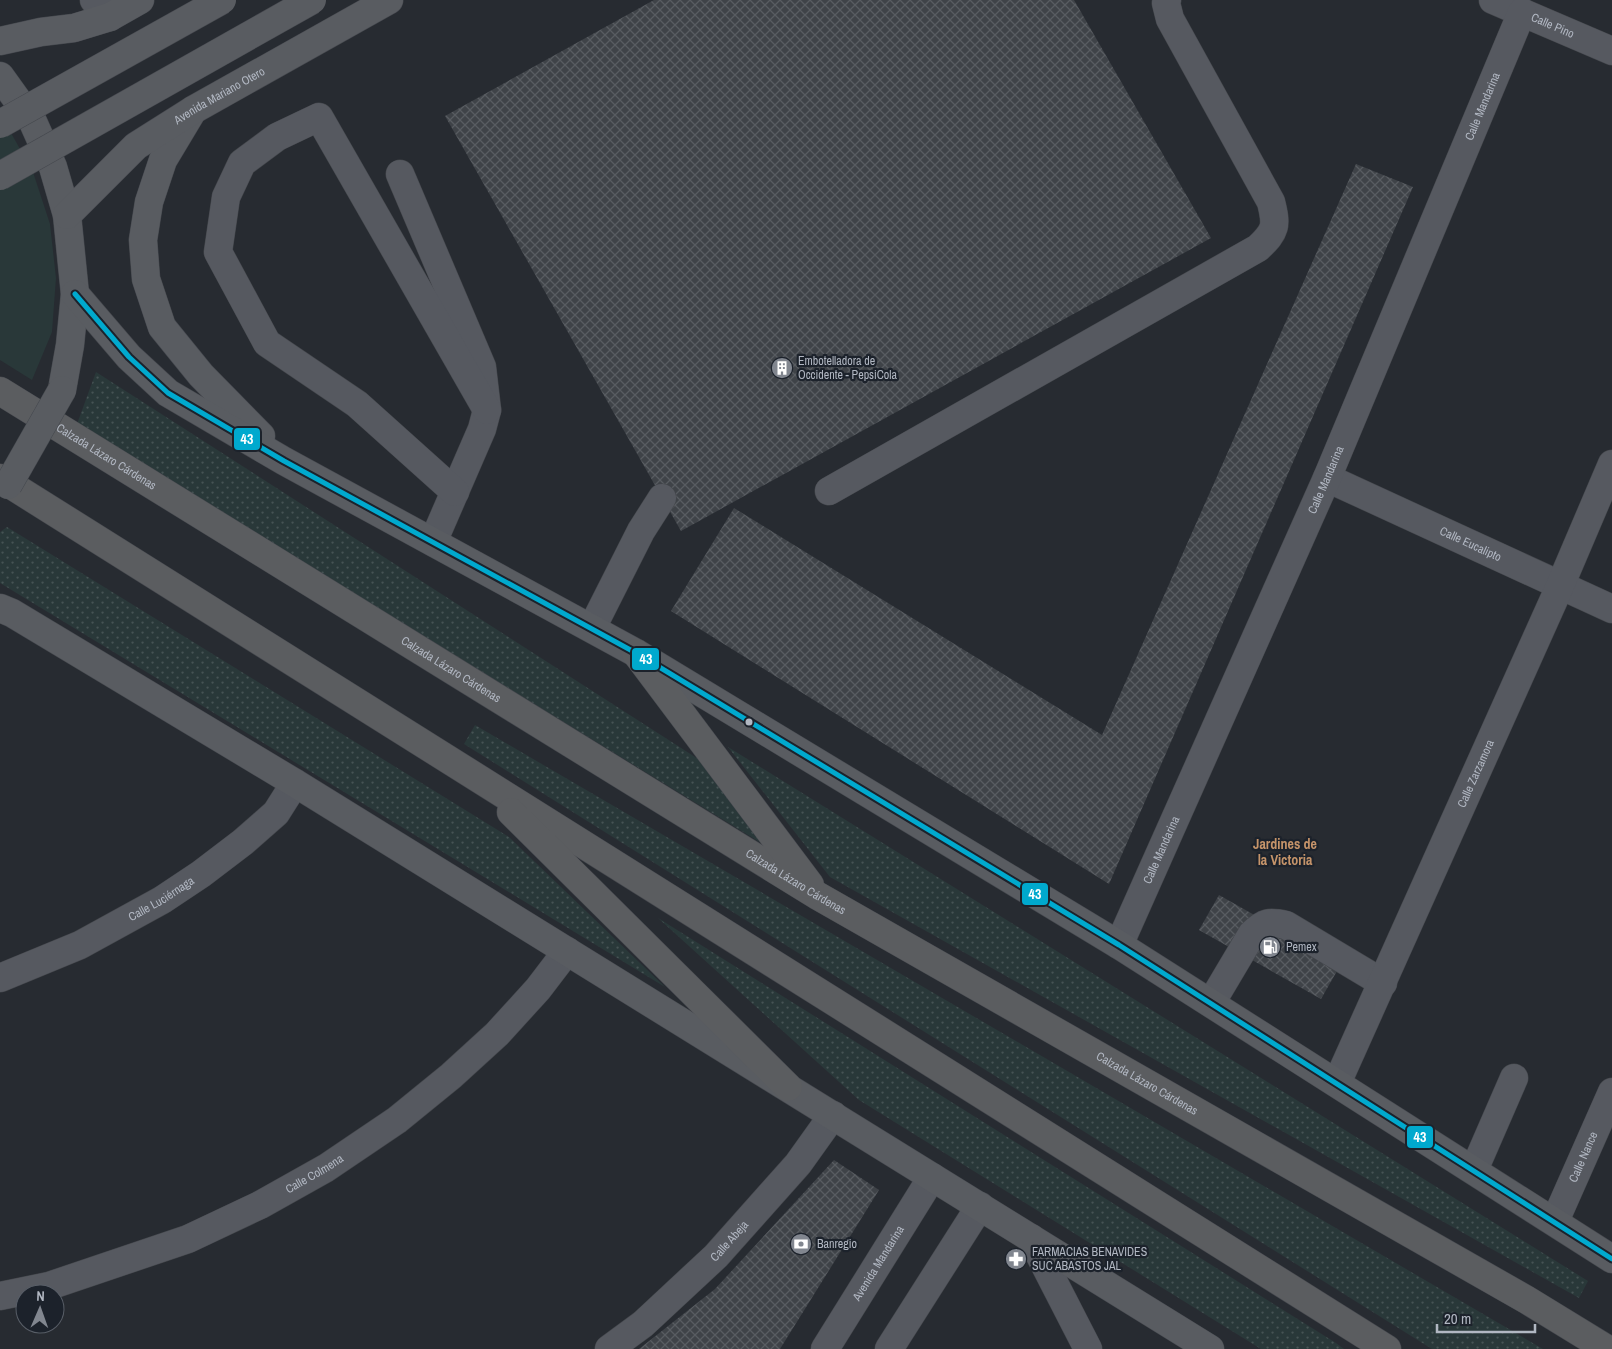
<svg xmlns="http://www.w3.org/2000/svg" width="1612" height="1349" viewBox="0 0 1612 1349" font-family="'Archivo Narrow',sans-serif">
  <defs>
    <pattern id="grass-dots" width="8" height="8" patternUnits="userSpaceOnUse" patternTransform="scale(1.25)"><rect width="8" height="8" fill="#293839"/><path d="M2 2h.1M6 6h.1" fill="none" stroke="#465354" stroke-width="1.8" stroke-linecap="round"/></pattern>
    <pattern id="building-cross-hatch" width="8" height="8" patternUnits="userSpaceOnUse" patternTransform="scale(1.25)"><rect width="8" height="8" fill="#3f4348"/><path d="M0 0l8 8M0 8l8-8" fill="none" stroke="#585c61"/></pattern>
  </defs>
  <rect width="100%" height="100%" fill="#272b31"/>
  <g fill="url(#grass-dots)">
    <polygon points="96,372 706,764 771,849 77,424"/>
    <polygon points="7,527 509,837 665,987 0,583 0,532"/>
    <polygon points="475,725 1543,1349 1432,1349 464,744"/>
    <polygon points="728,747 1588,1281 1579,1298 830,877"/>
    <polygon points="658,918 1336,1343 1344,1349 1261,1349 859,1100"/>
  </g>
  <polygon fill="#293839" points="0,117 6,124 33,172 50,224 56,278 52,332 32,380 0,360"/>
  <g fill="url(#building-cross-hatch)">
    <polygon points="654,0 1074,0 1211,238 681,531 445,116"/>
    <polygon points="1356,164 1413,187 1109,884 671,611 734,508 1102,735"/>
    <polygon points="1219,895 1341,964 1321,999 1199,930"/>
    <polygon points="834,1160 879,1190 780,1349 639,1349 715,1289"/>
  </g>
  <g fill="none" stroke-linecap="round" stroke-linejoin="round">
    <g stroke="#43464b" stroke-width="29">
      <g id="minor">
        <polyline points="94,0 110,17"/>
        <path id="s1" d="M1493,0L1612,51"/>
        <polyline points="400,174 482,367 487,410 482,429 433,542"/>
        <path id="s2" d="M1327,478L1612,609"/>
        <path d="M829,491L1258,248C1276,231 1277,226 1271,202L1170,19L1166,3L1167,0"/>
        <polyline points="455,492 357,404 267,343 218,252 226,197 242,163 277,137 319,117 487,410"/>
        <polyline points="592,628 641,531 662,498"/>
        <path id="s3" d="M1119,945L1327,478L1522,12"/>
        <path id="s4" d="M0,978L80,945L162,900L201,874L243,842L276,813L295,783"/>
        <path d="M1211,1003L1252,934C1264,922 1269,921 1286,925L1383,983"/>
        <path id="s5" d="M1337,1083L1560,586L1612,464"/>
        <polyline points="1474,1170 1514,1078"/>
        <path id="s6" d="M1555,1221L1612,1092"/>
        <polyline points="1031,1238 1088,1349"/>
        <path id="s7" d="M0,1296L49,1286L188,1239L260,1205L326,1168L397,1120L451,1076L497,1034L538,989L567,951"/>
        <path id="s8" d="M609,1349L643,1324L716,1256L798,1164L833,1115"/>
        <path id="s9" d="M825,1349L932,1177"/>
        <polyline points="889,1349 980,1206"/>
      </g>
    </g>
    <g stroke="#45484e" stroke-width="29">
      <g id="major">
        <polyline points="0,41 41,32 74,28 110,17 140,0"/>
        <polyline points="0,76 33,122 53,167 67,215 75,294 70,345 62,390"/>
        <polyline points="193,110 163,160 149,202 143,240 146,279 162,327 201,375 261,436"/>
        <path id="s10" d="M67,215L136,146L193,110L389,0"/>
        <polyline points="75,294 129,357 168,393 284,461 636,653 1119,945 1612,1259"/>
        <polyline points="0,608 12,613 295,783 1210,1349"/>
      </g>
    </g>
    <g stroke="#44474d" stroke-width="29">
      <g id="highway">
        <path id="s11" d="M0,391L818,896L1527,1300L1607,1349"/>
        <polyline points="0,478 1387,1349"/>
        <polyline points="636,653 810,885"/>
        <polyline points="511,812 788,1087"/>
      </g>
    </g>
    <use href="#minor" stroke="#565960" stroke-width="28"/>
    <use href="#major" stroke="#595c61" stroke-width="28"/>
    <use href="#highway" stroke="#5b5d60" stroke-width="28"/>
    <g stroke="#45484e" stroke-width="29" stroke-linecap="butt">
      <g id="major-bridge">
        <polyline points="0,124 222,0"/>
        <polyline points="0,176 312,0"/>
        <polyline points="8,485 62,390"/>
      </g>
    </g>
    <use href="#major-bridge" stroke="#595c61" stroke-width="28"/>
    <g stroke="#1c222b" stroke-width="9">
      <polyline id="bus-1" points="75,294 129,357 168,393 284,461 636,653 1119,945 1612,1259"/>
    </g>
    <use href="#bus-1" stroke="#00a9ce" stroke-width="5"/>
  </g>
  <defs>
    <g id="building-disc" transform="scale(1.125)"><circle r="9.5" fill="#81868f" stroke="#1c222b"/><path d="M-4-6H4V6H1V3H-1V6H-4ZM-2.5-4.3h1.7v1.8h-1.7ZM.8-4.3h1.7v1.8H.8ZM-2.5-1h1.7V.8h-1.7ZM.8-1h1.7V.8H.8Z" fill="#fff"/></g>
    <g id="fuel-disc" transform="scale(1.125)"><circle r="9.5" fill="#81868f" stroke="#1c222b"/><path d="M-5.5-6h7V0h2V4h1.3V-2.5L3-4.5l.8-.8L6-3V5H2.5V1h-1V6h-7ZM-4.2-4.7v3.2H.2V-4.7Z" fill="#fff"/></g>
    <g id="bank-disc" transform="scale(1.125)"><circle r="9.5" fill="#81868f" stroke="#1c222b"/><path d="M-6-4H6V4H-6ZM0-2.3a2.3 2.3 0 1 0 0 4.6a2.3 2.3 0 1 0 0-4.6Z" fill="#fff"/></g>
    <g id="pharmacy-disc" transform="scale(1.125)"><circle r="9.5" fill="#81868f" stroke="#1c222b"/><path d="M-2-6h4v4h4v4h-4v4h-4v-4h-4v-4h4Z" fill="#fff"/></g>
  </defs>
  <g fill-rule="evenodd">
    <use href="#building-disc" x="782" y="368"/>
    <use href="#fuel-disc" x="1270" y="947"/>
    <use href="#bank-disc" x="801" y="1244"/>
    <use href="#pharmacy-disc" x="1016" y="1259"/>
  </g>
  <circle fill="#b1b7c2" stroke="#1c222b" stroke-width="2" cx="749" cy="722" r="4.5"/>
  <g text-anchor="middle" stroke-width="4.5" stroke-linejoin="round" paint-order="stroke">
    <g font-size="12" fill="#b1b7c2" stroke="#1c222b">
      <text dy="4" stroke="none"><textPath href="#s1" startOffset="65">Calle Pino</textPath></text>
      <text dy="4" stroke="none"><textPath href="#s10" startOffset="195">Avenida Mariano Otero</textPath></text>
      <text dy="4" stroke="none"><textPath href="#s3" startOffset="914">Calle Mandarina</textPath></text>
      <text dy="4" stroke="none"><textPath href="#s11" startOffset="125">Calzada Lázaro Cárdenas</textPath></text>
      <text dy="4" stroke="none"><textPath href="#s3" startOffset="509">Calle Mandarina</textPath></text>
      <text dy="4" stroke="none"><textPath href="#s2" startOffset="158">Calle Eucalipto</textPath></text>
      <text dy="4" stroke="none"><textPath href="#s11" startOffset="530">Calzada Lázaro Cárdenas</textPath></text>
      <text dy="4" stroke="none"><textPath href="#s5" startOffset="339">Calle Zarzamora</textPath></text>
      <text dy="4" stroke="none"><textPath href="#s3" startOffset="104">Calle Mandarina</textPath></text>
      <text dy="4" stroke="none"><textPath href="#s11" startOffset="935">Calzada Lázaro Cárdenas</textPath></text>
      <text dy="4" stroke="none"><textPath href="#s4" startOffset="180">Calle Luciérnaga</textPath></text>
      <text dy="4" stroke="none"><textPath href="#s11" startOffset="1340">Calzada Lázaro Cárdenas</textPath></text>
      <text dy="4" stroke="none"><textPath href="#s6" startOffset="70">Calle Nance</textPath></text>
      <text dy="4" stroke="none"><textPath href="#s7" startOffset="339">Calle Colmena</textPath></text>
      <text dy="4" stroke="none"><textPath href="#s8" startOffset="162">Calle Abeja</textPath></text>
      <text dy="4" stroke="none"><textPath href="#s9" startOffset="101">Avenida Mandarina</textPath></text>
    </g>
    <g font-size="12" fill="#b1b7c2" stroke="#1c222b" text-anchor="start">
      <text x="798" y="365">Embotelladora de<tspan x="798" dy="14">Occidente - PepsiCola</tspan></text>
      <text x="1286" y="951">Pemex</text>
      <text x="817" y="1248">Banregio</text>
      <text x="1032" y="1256">FARMACIAS BENAVIDES<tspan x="1032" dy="14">SUC ABASTOS JAL</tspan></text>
    </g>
    <g font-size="14" font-weight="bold" fill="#c5946a" stroke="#1c222b">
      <text x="1285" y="849">Jardines de<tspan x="1285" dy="16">la Victoria</tspan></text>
    </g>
  </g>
  <g stroke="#1c222b" stroke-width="2">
    <rect x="233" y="427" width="28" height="24" rx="5" fill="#00a9ce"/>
    <rect x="631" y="647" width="29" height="24" rx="5" fill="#00a9ce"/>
    <rect x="1021" y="882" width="28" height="24" rx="5" fill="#00a9ce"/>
    <rect x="1406" y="1125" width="28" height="24" rx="5" fill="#00a9ce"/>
  </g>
  <g font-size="14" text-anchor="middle" font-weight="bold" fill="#fff">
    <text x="247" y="444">43</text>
    <text x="646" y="664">43</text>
    <text x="1035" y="899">43</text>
    <text x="1420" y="1142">43</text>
  </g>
  <g transform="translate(40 1309) rotate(2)"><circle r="24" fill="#1c222b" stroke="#585e67"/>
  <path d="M0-4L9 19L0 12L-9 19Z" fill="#81868f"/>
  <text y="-8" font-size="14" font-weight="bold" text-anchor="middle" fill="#b1b7c2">N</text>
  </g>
  <path d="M1437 1324v8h98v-8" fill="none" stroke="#b1b7c2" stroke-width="2.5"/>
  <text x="1444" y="1324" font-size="15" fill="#b1b7c2" stroke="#1c222b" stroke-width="4" paint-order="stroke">20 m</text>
</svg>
